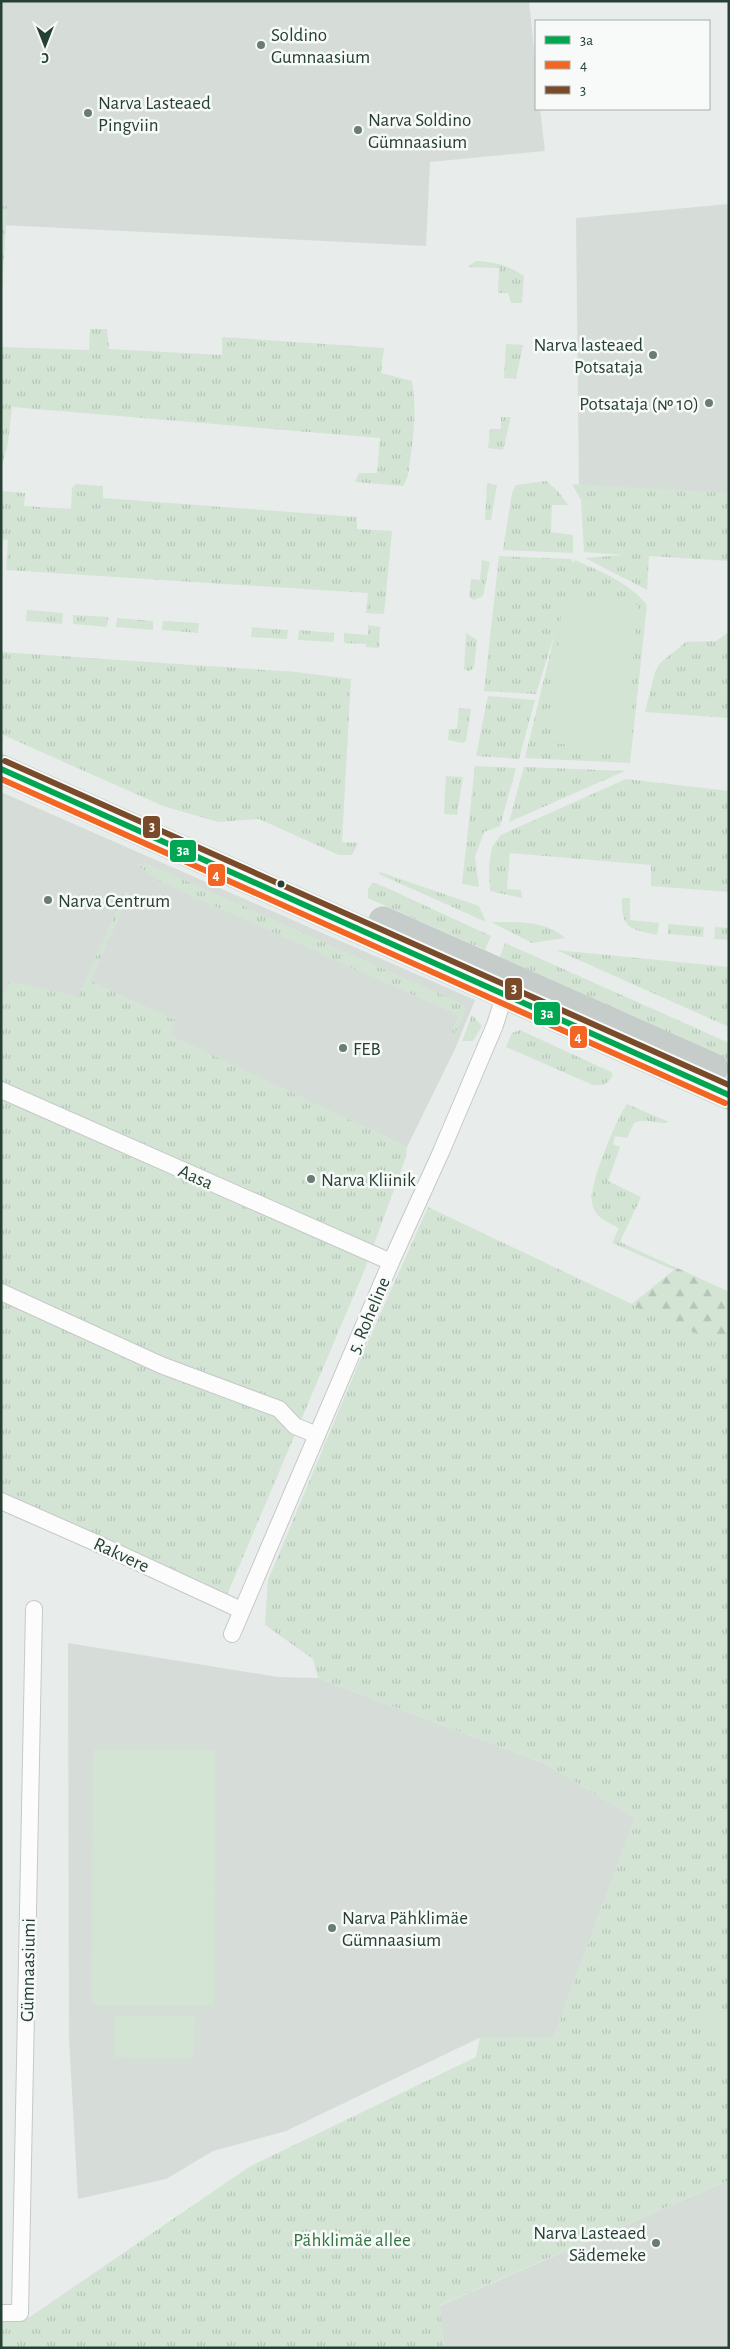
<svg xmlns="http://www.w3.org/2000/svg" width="730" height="2349" viewBox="0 0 730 2349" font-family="'Alegreya Sans',sans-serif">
  <defs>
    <pattern id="grass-tufts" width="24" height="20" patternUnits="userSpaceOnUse" patternTransform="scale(1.25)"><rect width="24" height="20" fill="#d3e4d5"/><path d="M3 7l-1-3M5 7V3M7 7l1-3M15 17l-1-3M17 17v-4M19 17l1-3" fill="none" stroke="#b5c5b7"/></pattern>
    <pattern id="forest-firs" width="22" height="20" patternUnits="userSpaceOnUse" patternTransform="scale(1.25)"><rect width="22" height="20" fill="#d3e4d5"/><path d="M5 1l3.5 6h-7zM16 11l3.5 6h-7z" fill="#b5c5b7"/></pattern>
  </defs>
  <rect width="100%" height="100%" fill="#e8ecea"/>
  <g fill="#d6ddd9">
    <polygon points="1,1 529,1 536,68 536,109 540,109 545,151 430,162 426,246 1,225"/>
    <polygon points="729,204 729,503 579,492 576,218"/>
    <polygon points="1,792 475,1000 455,1049 407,1147 181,1043 1,1003"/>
    <polygon points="68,1643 278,1677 318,1678 544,1763 635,1818 554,2037 479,2038 286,2131 213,2151 166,2179 78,2199 69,2039"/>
    <polygon points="729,2180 729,2348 444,2348 439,2306"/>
  </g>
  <g fill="url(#grass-tufts)">
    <polygon points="1,205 7,206 1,305"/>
    <path d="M476,261C495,262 508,265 524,276L522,303H511L508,293H498L499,268L467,267Z"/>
    <path d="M90,329H107L109,349L222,355V337L384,348L381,373L412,381C418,413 412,444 408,476L403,486L355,482L359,473H377L380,438L12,407L8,443L1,469V347L89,350Z"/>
    <polygon points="506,344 523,345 516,379 504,378"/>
    <polygon points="501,417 511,417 503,450 488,448 490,429 501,429"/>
    <polygon points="546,481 558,491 568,505 552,505 551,532 573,535 573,553 503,550 512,493 516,485"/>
    <polygon points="487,483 497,485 491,520 485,520"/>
    <polygon points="76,484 103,486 103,498 357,517 357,529 392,531 384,614 366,613 368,593 6,570 8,540 1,539 1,491 25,493 24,506 71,509 72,488"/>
    <polygon points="572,484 729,493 729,561 649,556 647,590 585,558 623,555 584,552 581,500"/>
    <path d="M499,556L571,559L574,563L575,560C602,572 628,582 647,605L630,763L525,758L555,633L536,694L484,691Z"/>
    <polygon points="482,560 490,562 483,596 474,600 469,597 471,579 480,580"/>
    <polygon points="27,610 63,613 62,624 26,621"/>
    <polygon points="73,615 108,617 107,627 73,624"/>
    <polygon points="117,618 153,621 153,630 116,627"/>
    <polygon points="163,621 199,623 198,633 162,630"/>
    <polygon points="368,625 380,627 379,648 366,647 366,644 344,643 344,633 368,635"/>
    <polygon points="252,627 288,630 287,639 251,637"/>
    <polygon points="299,630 334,633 334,642 298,640"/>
    <polygon points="729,632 729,718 645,712 655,672 660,663 686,642 716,641"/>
    <polygon points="466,633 477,640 474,668 469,671 464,670"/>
    <polygon points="1,652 296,672 351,679 342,842 358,843 352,855 339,855 259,819 218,822 163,806 1,734"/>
    <polygon points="488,696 535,700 519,759 476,756"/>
    <polygon points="459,708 471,709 466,741 463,743 448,740 449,729 457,729"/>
    <polygon points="475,766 516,768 500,826 484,832 475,857 479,887 462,884"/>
    <polygon points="524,767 625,771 509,822"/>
    <polygon points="446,776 463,777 457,815 444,814"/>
    <polygon points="626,779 729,791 729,892 651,886 651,865 510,853 507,889 521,890 522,898 490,891 489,866 492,847 501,835"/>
    <polygon points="146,863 460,1003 466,1008 455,1034 452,1032 458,1015 163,883 136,864"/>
    <polygon points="380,872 479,906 486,922 379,874"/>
    <polygon points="372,883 376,883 491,936 485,950 368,898 368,889"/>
    <polygon points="125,892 130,892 91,981 175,1020 170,1035 407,1147 406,1157 365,1269 224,1602 1,1500 1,1001 10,981 78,997"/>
    <path d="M622,898H630V920L659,923L657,935C630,929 621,929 622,898Z"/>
    <path d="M491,922C517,922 545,920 565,938L532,943Z"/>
    <polygon points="668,924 704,927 703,937 668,934"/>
    <polygon points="715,927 729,928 729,940 714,939"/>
    <polygon points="505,943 729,1043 729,1061 500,957"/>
    <polygon points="556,950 729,967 729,1027"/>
    <polygon points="472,1015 482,1026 473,1041 462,1041"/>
    <path d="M520,1030L611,1072L613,1075C608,1084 603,1086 593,1085L506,1047L512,1033Z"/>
    <path d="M627,1104L669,1122C658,1126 646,1117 634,1123L627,1138L615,1136L613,1144L620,1147L608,1181L641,1197L620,1242L729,1292V2180L440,2305L444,2348H1V2321H24L249,2167L476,2057L480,2037H554L635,1818L544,1763L318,1678L313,1659L265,1625L268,1580L363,1353L428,1207L632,1304L674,1270L612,1243L619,1228C607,1222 595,1218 592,1203C588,1187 617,1117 627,1104Z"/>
  </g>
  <polygon fill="url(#forest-firs)" points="677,1268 729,1292 729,1347 632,1305"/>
  <g fill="#d3e4d5">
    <polygon points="563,598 638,605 625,750 552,743 555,699 553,699"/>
    <polygon points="93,1750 215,1750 214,2005 92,2005"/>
    <polygon points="710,2007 729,2013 729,2061 720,2058 722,2045 701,2038"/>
    <polygon points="114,2016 194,2016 193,2058 114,2057"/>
  </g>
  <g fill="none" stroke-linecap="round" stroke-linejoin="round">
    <g stroke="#c5c9c7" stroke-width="18">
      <g id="minor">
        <polyline points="1,1090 391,1262"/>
        <polyline points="1,1292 161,1365 279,1409 295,1426 317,1435"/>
        <polyline points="1,1501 94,1542 241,1610"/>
        <polyline points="232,1634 391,1262 441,1152 495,1025 504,996"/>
        <polyline points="1,2313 20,2313 34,1609"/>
      </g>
    </g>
    <g stroke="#c3cac7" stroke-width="29">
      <g id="trunk">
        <polyline points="1,769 729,1095"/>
        <polyline points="383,921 714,1068"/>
      </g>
    </g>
    <use href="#minor" stroke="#fcfcfc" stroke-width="16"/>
    <use href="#trunk" stroke="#c6ccca" stroke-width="28"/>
    <g stroke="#f7faf8" stroke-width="10">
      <polyline id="bus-1" points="1,769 729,1095"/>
    </g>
    <g stroke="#f7faf8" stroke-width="10">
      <polyline id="bus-2" points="1,779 725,1103"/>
    </g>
    <g stroke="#f7faf8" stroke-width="10">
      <polyline id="bus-3" points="5,761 729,1085"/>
    </g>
    <use href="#bus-1" stroke="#00a651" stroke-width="6"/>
    <use href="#bus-2" stroke="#f26522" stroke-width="6"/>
    <use href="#bus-3" stroke="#7a4b2a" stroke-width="6"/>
  </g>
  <g fill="#6a7c74" stroke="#f7faf8" stroke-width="2">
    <circle cx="261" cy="45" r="5"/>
    <circle cx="88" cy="113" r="5"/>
    <circle cx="358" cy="130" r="5"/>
    <circle cx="653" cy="355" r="5"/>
    <circle cx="709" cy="403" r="5"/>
    <circle cx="48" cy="900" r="5"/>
    <circle cx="343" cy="1048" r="5"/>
    <circle cx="311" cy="1179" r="5"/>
    <circle cx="332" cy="1928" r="5"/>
    <circle cx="656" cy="2243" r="5"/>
  </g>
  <circle fill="#264034" stroke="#f7faf8" stroke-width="2" cx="281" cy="884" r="4.5"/>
  <g text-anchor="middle" stroke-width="5" stroke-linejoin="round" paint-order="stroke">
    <g font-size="19" fill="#264034" stroke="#f7faf8" text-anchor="start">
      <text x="271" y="41">Soldino<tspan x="271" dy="22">Gumnaasium</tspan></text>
      <text x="98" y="109">Narva Lasteaed<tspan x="98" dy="22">Pingviin</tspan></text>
      <text x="368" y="126">Narva Soldino<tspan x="368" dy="22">Gümnaasium</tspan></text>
      <text x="643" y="351" text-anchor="end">Narva lasteaed<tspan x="643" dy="22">Potsataja</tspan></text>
      <text x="699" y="410" text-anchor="end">Potsataja (№ 10)</text>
      <text x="58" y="907">Narva Centrum</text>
      <text x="353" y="1055">FEB</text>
      <text x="321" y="1186">Narva Kliinik</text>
      <text x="342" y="1924">Narva Pähklimäe<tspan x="342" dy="22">Gümnaasium</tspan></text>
      <text x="646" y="2239" text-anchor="end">Narva Lasteaed<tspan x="646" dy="22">Sädemeke</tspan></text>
    </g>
    <g font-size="19" fill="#264034" stroke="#f7faf8">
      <text transform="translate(196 1176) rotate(24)" y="7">Aasa</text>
      <text transform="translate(368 1315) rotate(-67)" y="7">5. Roheline</text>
      <text transform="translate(122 1554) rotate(25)" y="7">Rakvere</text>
      <text transform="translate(27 1970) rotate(-89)" y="7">Gümnaasiumi</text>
    </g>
    <g font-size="19" fill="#327440" stroke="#f7faf8">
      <text x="352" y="2246">Pähklimäe allee</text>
    </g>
  </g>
  <g stroke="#f7faf8" stroke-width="2">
    <rect x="142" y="815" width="19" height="24" rx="5" fill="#7a4b2a"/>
    <rect x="169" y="839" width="28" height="24" rx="5" fill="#00a651"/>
    <rect x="207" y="863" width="19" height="24" rx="5" fill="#f26522"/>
    <rect x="504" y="977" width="19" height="24" rx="5" fill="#7a4b2a"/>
    <rect x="533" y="1001" width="28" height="25" rx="5" fill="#00a651"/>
    <rect x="569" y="1025" width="19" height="24" rx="5" fill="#f26522"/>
  </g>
  <g font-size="14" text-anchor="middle" font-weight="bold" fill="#fff">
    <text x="152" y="831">3</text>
    <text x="183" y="855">3a</text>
    <text x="216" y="880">4</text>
    <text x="514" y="993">3</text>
    <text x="547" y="1018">3a</text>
    <text x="578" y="1042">4</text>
  </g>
  <rect width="730" height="2349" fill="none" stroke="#264034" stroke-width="5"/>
  <rect x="535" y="20" width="175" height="90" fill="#f7faf8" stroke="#a3b0aa"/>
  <rect x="545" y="36" width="25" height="8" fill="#00a651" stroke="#a3b0aa"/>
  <text x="580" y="45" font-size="15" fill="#264034">3a</text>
  <rect x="545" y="61" width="25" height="8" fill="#f26522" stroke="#a3b0aa"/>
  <text x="580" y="70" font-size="15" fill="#264034">4</text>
  <rect x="545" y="86" width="25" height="8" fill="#7a4b2a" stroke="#a3b0aa"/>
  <text x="580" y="95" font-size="15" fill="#264034">3</text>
  <g transform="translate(45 45) rotate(180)" stroke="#f7faf8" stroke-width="4" paint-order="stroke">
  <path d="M0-4L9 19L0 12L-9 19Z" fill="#264034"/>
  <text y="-8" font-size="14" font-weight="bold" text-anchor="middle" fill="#264034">С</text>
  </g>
</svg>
